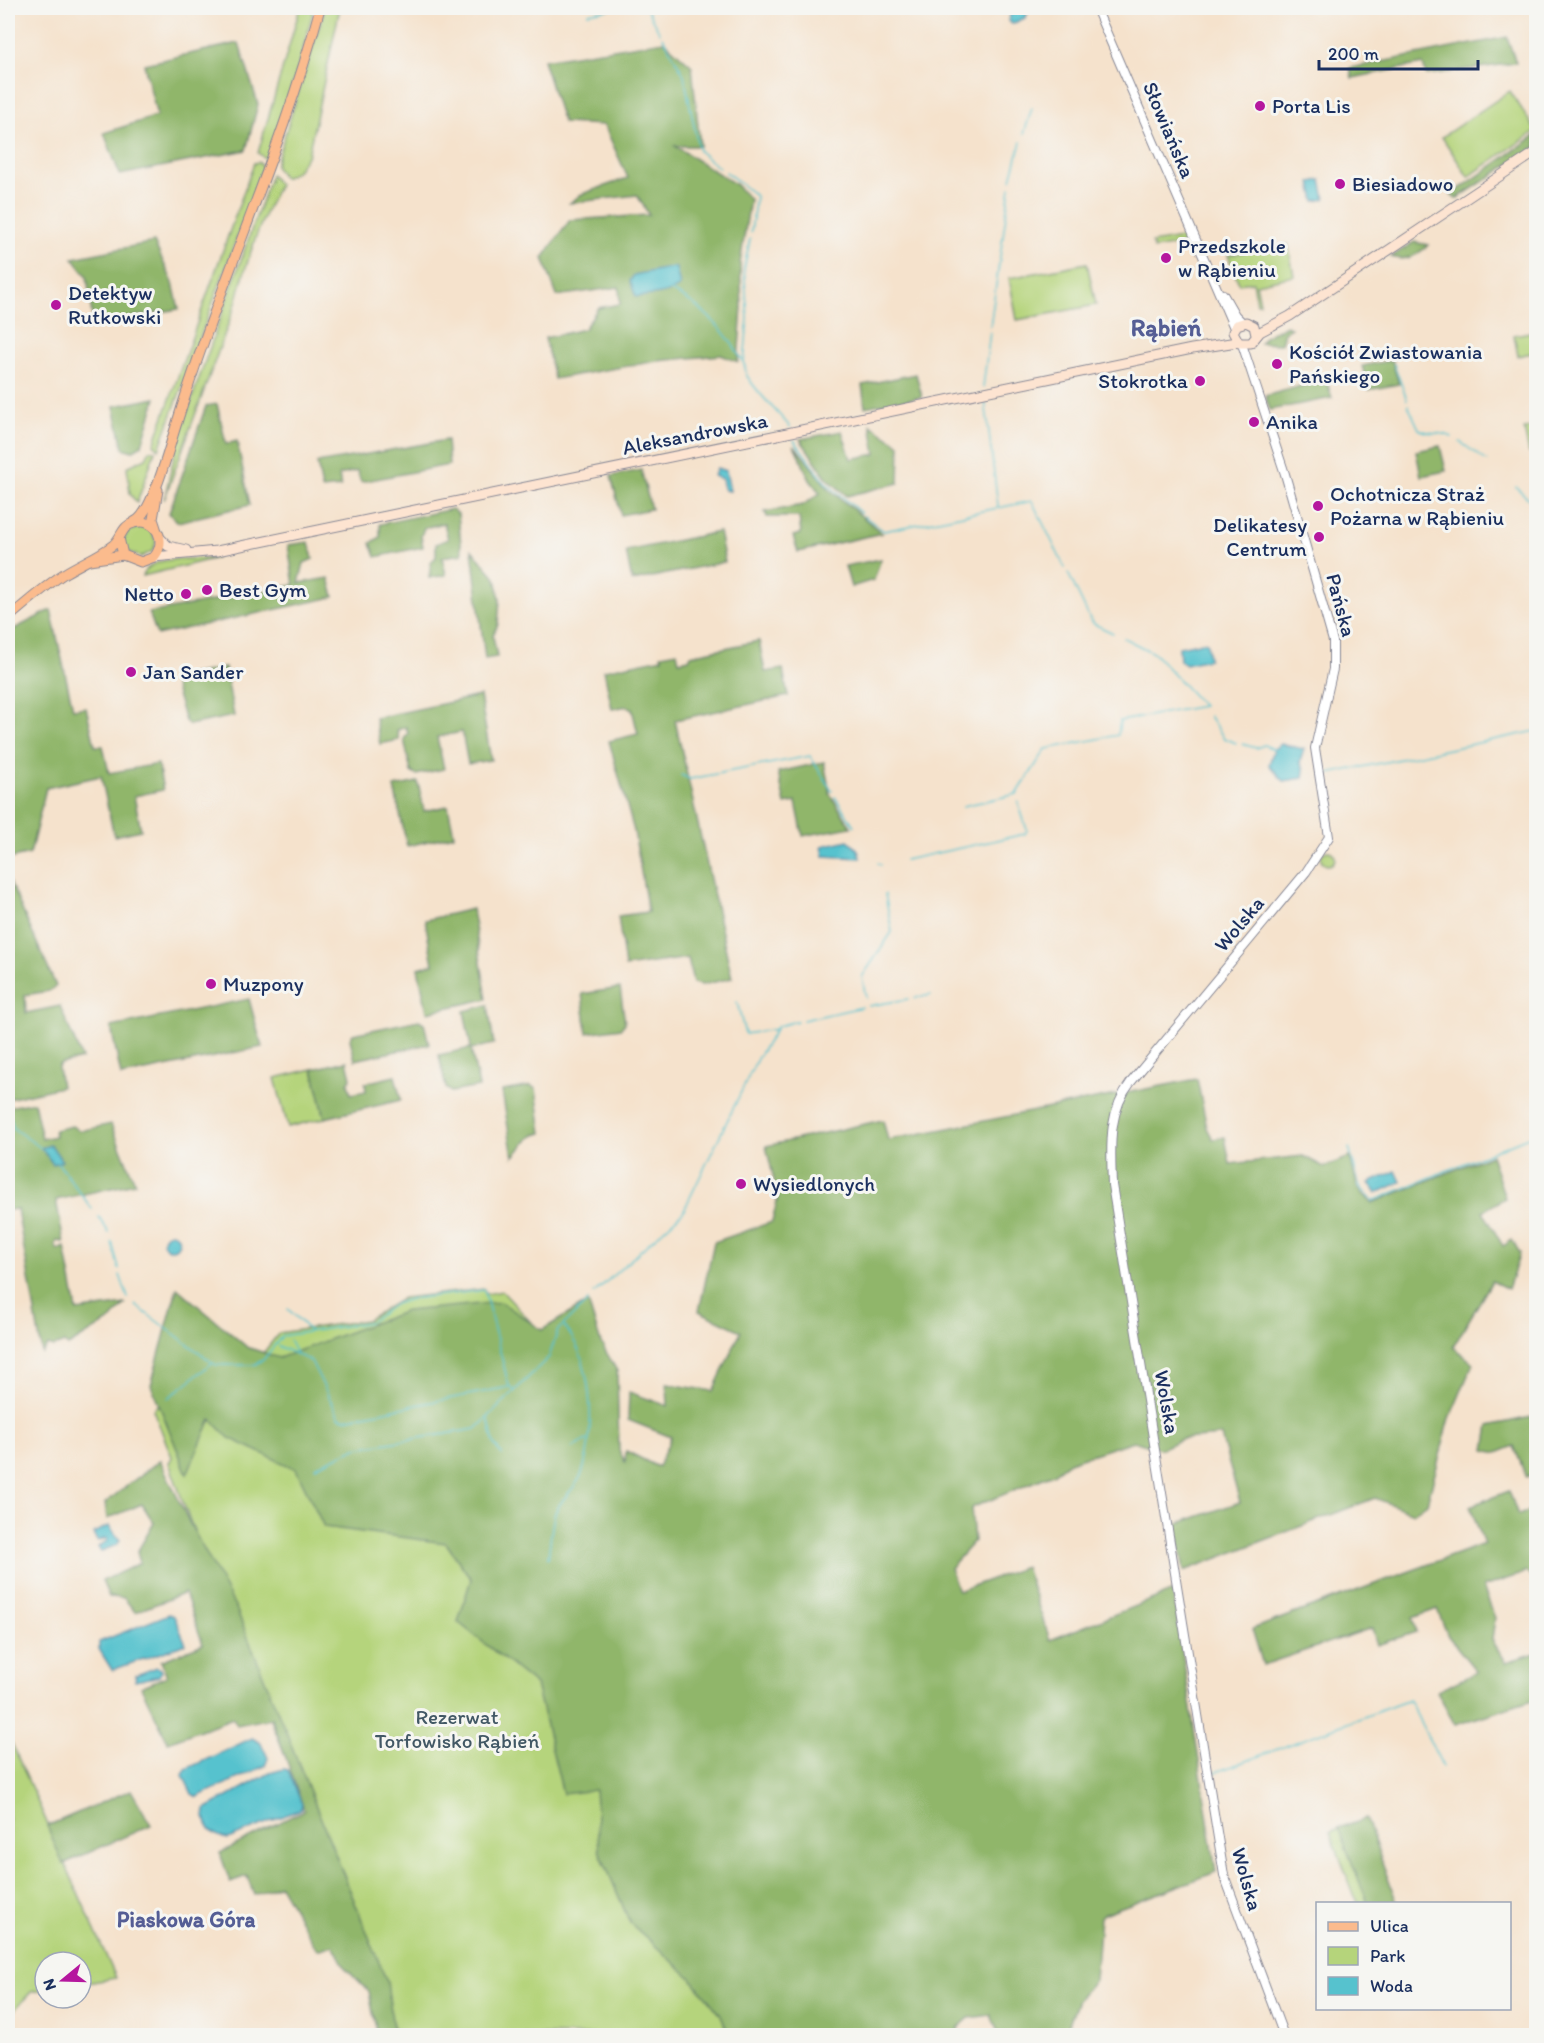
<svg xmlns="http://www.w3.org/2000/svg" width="1544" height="2043" viewBox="0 0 1544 2043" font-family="Itim,sans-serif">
  <rect width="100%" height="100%" fill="#f6f6f2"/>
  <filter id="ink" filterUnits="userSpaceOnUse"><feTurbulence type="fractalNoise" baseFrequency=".0167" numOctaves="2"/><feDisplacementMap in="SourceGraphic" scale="12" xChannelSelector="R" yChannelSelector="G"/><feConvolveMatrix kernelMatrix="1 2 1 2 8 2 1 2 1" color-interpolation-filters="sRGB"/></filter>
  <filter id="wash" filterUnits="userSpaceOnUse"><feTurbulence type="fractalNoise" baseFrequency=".008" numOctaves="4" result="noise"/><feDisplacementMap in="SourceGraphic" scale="24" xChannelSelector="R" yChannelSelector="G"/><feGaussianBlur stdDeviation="1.35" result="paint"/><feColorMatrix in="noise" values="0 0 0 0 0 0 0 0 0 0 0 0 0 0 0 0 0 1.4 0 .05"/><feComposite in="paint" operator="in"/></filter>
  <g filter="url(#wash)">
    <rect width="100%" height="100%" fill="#f5e2cc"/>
    <g fill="#b5d47b" stroke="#68826c" stroke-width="1.5">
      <polygon points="300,8 314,8 298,68 267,160 258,153"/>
      <polygon points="325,8 340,8 308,155 297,171 284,178 275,166"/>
      <polygon points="1510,91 1536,131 1468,177 1442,137"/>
      <polygon points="259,162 263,167 159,449 154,444 254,163"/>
      <path d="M271,175L279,185C259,221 246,264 236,303L164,500L179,435Z"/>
      <polygon points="1186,237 1188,243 1154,249 1152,243"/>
      <polygon points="1288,244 1294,276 1256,284 1260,303 1257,303 1253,282 1239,284 1228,255"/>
      <polygon points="1087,263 1096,305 1017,320 1009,278"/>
      <polygon points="1536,331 1536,352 1518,356 1514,335"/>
      <polygon points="1536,427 1536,452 1529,453 1524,429"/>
      <polygon points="150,450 155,451 137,503 130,494 127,467 146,458"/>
      <polygon points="142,526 152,532 156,542 153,551 141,557 124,550 123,541 128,531"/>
      <path d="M217,558L143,576C150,553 197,560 217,558Z"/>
      <circle cx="1328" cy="858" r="7"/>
      <polygon points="313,1069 325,1118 288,1127 275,1078"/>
      <path d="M484,1289L486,1294L502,1291L552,1345L739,2035H397L201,1545C187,1519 180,1491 169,1463L172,1457L153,1410L165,1397L234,1360L264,1352L279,1333L367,1320L403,1298Z"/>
      <polygon points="8,1735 116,1978 81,1984 81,1962 45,1962 45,1990 31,1992 8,2017"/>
      <polygon points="1339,1828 1368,1903 1357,1903 1330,1832"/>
    </g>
    <g fill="#90b66b" stroke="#567264" stroke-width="1.5">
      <polygon points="1507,37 1516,63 1426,75 1423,64 1352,78 1350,68"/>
      <polygon points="664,41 692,66 700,146 675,146 735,184 750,199 740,264 742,307 738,362 721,355 657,361 554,379 545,338 584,329 598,308 620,304 619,287 557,296 543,258 570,220 649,215 637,195 570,203 582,194 628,178 604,125 563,123 543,60"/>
      <polygon points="239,43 258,104 246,150 120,175 104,133 157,116 144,64"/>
      <polygon points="1536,135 1536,147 1456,199 1451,195"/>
      <polygon points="154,242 173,283 179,309 93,324 87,276 73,258"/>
      <path d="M1414,242L1428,245C1417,256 1406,262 1391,257Z"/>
      <polygon points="1287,325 1291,328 1284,332 1281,344 1260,343 1264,337"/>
      <polygon points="1392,360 1399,384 1369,390 1362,366"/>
      <polygon points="916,374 922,397 865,407 862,385"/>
      <polygon points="1326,379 1332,398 1270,410 1265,396"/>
      <polygon points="156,398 142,445 132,451 123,448 114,406"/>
      <polygon points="217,404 226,444 237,441 250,505 178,522 169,513 206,406"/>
      <polygon points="871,425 900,445 899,483 847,496 827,478 800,439 842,431 851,459 876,454"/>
      <polygon points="447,440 449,465 361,482 357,471 339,475 341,487 322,489 317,463"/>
      <polygon points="794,445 830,490 882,533 798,552 793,536 801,534 799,517 767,517 765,512 803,505 820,493 810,480"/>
      <polygon points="1440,446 1446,471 1421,476 1416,451"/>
      <polygon points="641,470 651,509 621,515 611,476"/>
      <polygon points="452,509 458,514 462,554 442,557 446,575 429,578 431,562 436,557 436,544 448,539 444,523 424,528 421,536 423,547 376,557 371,543 380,537 380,524"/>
      <polygon points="719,532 725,562 632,581 626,551"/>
      <polygon points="309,542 313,559 304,563 299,583 329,578 334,597 157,635 149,613 294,585 288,545"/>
      <polygon points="472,550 496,578 500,599 498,624 493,636 497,657 485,659"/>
      <polygon points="881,559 874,580 851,587 845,566"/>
      <polygon points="51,610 73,709 86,707 95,746 103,746 109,773 158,764 163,790 134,796 141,830 114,836 101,776 46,788 30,854 8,859 8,632"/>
      <polygon points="759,641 765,672 783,669 788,696 675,720 732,978 702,985 693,983 688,958 625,967 618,916 648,912 634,831 609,741 638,734 632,709 627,706 612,709 604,670 662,658 661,655 677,652 679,661 689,659 691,655"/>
      <polygon points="225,668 234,716 189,725 185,721 172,678"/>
      <polygon points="480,696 491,760 468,764 462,732 437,737 444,769 416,775 411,772 404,739 408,734 406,727 397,730 399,740 380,744 375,718"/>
      <polygon points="824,762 830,794 851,827 803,836 796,802 785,804 778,772"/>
      <polygon points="418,782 424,811 448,806 454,835 407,846 394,787"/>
      <polygon points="8,878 56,986 49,991 25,995 26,1013 60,1006 82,1059 60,1064 58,1067 61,1087 8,1099"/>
      <polygon points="472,909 487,999 427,1012 418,968 433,964 425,920"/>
      <polygon points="620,988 625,1023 621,1028 587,1033 582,994"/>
      <polygon points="249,999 262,1047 121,1076 111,1027"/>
      <polygon points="488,1005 494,1044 471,1049 479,1087 451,1092 446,1088 439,1055 471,1048 464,1011"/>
      <polygon points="419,1020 424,1023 429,1044 355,1060 350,1039 353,1034"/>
      <polygon points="347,1061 351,1078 348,1083 351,1094 366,1091 365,1083 395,1076 401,1100 325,1118 313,1069"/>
      <polygon points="1197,1079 1207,1128 1213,1139 1225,1137 1230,1164 1303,1156 1324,1167 1350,1157 1358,1188 1372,1203 1491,1155 1505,1198 1483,1211 1503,1246 1512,1240 1520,1253 1508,1289 1492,1281 1453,1347 1473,1363 1450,1418 1427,1503 1413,1513 1375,1498 1184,1571 1176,1524 1240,1502 1221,1436 1182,1439 1160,1449 1133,1441 1069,1462 1053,1474 971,1508 974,1541 950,1568 958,1591 1025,1567 1050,1640 1173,1591 1216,1872 1103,1914 1100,1917 1095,1980 1078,1999 1065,2035 999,2035 991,2015 969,2018 958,2028 959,2035 729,2035 720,2014 690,1977 630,1923 599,1850 595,1790 563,1794 536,1685 458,1622 471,1579 446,1543 324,1527 296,1469 229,1438 211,1419 187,1474 151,1385 177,1288 247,1347 279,1358 406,1311 501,1302 542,1330 588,1302 601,1343 617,1371 619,1450 625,1462 626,1451 658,1467 671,1437 628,1420 629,1392 668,1406 667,1384 713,1391 741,1331 699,1311 714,1242 772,1222 778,1197 766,1146 883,1120 888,1140"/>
      <path d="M531,1086L536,1089L542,1133C526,1136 524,1147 513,1157L502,1091Z"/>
      <polygon points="34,1102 42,1139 55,1136 54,1130 72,1126 80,1131 111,1124 135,1183 56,1200 64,1242 57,1241 55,1246 58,1250 65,1247 77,1311 125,1304 112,1319 68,1346 64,1343 54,1347 48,1345 42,1353 17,1209 8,1210 8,1107"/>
      <polygon points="1536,1416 1536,1473 1526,1477 1514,1446 1497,1453 1485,1450 1489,1426"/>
      <polygon points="160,1460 190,1524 236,1608 387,1982 394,2035 377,2035 369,1991 346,1969 333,1945 317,1950 280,1885 254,1895 247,1876 230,1882 220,1853 304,1810 272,1718 237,1725 233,1718 168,1742 141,1687 167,1676 161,1661 203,1644 185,1593 135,1612 124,1598 109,1597 102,1581 140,1563 137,1552 154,1523 142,1504 107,1519 105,1503"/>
      <polygon points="1509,1491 1518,1515 1536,1509 1536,1581 1527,1572 1483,1587 1495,1618 1492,1640 1506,1662 1536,1653 1536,1699 1455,1725 1437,1691 1477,1672 1448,1636 1437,1609 1413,1618 1416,1632 1377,1645 1372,1628 1263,1665 1252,1629 1484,1544 1470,1506"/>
      <polygon points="131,1790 151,1825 63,1864 47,1826"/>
      <polygon points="1366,1818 1397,1903 1368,1903 1338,1828"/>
    </g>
    <g fill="#56c2ce" stroke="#387896" stroke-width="1.5">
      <polygon points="1022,8 1028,13 1025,18 1012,24 1009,21 1010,14"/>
      <polygon points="1321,180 1325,199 1315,201 1311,182"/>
      <path d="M673,267L676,268L680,286C668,295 651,295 636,297L630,281L634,275Z"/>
      <polygon points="717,468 726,471 730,491 724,490 722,479 714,476"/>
      <polygon points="1203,642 1207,643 1209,659 1186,664 1180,661 1179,647"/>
      <polygon points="1281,744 1304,749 1300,762 1304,770 1303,778 1284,781 1269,765 1274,749"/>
      <polygon points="848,840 858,850 860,858 824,856 822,846"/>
      <polygon points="51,1145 62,1161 53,1164 41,1148"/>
      <polygon points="1396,1171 1401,1182 1377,1193 1369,1183"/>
      <circle cx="171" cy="1241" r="8"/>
      <polygon points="109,1526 120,1540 117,1545 101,1551 98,1547 107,1541 107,1538 97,1541 93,1533"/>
      <polygon points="169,1614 174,1616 186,1644 112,1670 99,1649 99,1642"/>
      <polygon points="157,1667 161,1670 159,1676 135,1681 136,1675"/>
      <polygon points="252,1738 261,1743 268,1758 265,1766 197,1797 192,1794 183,1775 186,1769"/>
      <path d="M284,1769L288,1770L302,1804L301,1809L228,1839C212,1836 204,1826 205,1809L270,1773Z"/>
    </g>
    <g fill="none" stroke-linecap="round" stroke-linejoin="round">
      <g stroke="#56c2ce" stroke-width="1.5">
        <polyline points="646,8 660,33"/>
        <polyline points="588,13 616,8"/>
        <polyline points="663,37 684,75 699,151 719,168"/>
        <polyline points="1024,134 1032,108"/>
        <polyline points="726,172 756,196 751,232"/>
        <polyline points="1011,179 1021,142"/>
        <path d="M671,291C701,304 728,333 743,362C746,366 745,371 747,376C758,394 776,410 790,427"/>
        <polyline points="990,327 1010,187"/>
        <polyline points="744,363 748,318 744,269 750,239"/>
        <polyline points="1394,364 1407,400"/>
        <polyline points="983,387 990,332"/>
        <polyline points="985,400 998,506"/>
        <path d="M1408,405L1419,429C1429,435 1441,431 1452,437"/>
        <polyline points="794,440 826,483 861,513"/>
        <polyline points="1460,442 1487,461"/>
        <polyline points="1516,487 1536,506"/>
        <polyline points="864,516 884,531 1032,501 1065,568"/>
        <polyline points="1068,573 1090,619 1094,624 1113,633"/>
        <polyline points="1209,716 1224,738 1236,743"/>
        <polyline points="1242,744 1256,748 1264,745 1275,750"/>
        <polyline points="681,775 690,779 810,756 832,791"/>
        <polyline points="1323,775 1536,731"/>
        <polyline points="835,797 854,826"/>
        <polyline points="963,806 1017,794 1046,749 1118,735 1120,721 1203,706 1155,654 1124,638"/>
        <polyline points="905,860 1025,834 1027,830 1018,802"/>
        <polyline points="878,863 881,865"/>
        <polyline points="866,998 862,977 892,932 885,894"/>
        <polyline points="915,998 931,995"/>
        <polyline points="737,1002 745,1034 776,1029"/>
        <polyline points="868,1006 908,999"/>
        <polyline points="803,1020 862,1007"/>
        <polyline points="8,1110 14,1129 41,1148"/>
        <polyline points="1349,1148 1360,1187 1373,1201 1528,1137"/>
        <polyline points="58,1163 92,1209"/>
        <polyline points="99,1217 109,1233"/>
        <polyline points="112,1242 119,1269"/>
        <polyline points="120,1275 128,1298"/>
        <polyline points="594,1293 683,1212 758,1057 778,1026 797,1021"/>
        <polyline points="135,1305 216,1365 254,1365 263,1360 282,1336 370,1322 395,1304 410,1299 484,1290 509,1386 515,1391"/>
        <polyline points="288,1309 310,1331"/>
        <polyline points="289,1340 297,1355"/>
        <polyline points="278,1346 311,1361 339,1417 344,1419 509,1387"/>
        <polyline points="168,1398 212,1363"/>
        <polyline points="488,1418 494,1444 502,1455"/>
        <polyline points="572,1448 587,1440"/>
        <polyline points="315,1467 356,1448 476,1429 549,1357 558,1330 588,1301"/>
        <path d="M548,1558C550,1544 551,1527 555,1513C562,1496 580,1486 584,1467C595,1425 593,1360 564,1326"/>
        <polyline points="1211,1774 1409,1700 1443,1767"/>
      </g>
    </g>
  </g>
  <g filter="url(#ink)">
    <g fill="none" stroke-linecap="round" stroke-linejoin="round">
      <g stroke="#888895" stroke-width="10">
        <g id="tertiary">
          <polyline points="1096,8 1234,328"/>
          <polyline points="1223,294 1235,315 1242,322"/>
          <path d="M1242,344L1285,474L1333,641V669L1315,748L1329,837L1306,872L1131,1082C1107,1113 1111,1148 1112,1185L1224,1875L1284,2036"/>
        </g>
      </g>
      <g stroke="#888895" stroke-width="11">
        <g id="secondary">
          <polyline points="1256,335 1254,326 1246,322 1237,325 1233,332 1239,343 1251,343 1260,332 1290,316 1536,152"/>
          <polyline points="161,539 168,546 186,550"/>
          <polyline points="154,557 217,551 1192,349 1237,342"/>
        </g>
      </g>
      <g stroke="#888895" stroke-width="11">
        <g id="primary">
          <path d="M134,522C152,515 169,448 175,429C218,286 282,151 320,8"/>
          <polyline points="156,528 153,519 158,490"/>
          <polyline points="89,560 123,555"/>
          <path d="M8,618C26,603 45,586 65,573C81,563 99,556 113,545C122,538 121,526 134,523C156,517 168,541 154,557L141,562L123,555L119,538"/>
        </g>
      </g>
      <use href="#tertiary" stroke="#fff" stroke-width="8"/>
      <use href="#secondary" stroke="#fde4d1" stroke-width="9"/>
      <use href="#primary" stroke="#fbbb8d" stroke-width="9"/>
    </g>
  </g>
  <g fill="#b5179e" stroke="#f6f6f2" stroke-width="2">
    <circle cx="1260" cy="106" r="6"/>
    <circle cx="1340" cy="184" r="6"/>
    <circle cx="1166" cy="258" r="6"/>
    <circle cx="56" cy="305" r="6"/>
    <circle cx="1277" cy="364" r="6"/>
    <circle cx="1200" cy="381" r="6"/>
    <circle cx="1254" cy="422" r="6"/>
    <circle cx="1318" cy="506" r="6"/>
    <circle cx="1319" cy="537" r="6"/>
    <circle cx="207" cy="590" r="6"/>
    <circle cx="186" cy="594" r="6"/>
    <circle cx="131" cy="672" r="6"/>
    <circle cx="211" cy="984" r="6"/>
    <circle cx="741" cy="1184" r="6"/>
  </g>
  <g text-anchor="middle" stroke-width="6" stroke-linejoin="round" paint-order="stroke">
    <g font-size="21" fill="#1b2f5e" stroke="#f6f6f2" text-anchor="start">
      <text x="1272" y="113">Porta Lis</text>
      <text x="1352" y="191">Biesiadowo</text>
      <text x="1178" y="253">Przedszkole<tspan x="1178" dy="24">w Rąbieniu</tspan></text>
      <text x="68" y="300">Detektyw<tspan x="68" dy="24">Rutkowski</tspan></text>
      <text x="1289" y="359">Kościół Zwiastowania<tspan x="1289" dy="24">Pańskiego</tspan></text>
      <text x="1188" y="388" text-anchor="end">Stokrotka</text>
      <text x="1266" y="429">Anika</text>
      <text x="1330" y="501">Ochotnicza Straż<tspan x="1330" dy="24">Pożarna w Rąbieniu</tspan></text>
      <text x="1307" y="532" text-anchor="end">Delikatesy<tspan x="1307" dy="24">Centrum</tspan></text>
      <text x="219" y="597">Best Gym</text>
      <text x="174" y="601" text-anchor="end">Netto</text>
      <text x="143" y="679">Jan Sander</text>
      <text x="223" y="991">Muzpony</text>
      <text x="753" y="1191">Wysiedlonych</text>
    </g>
    <g font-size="21" fill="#1b2f5e" stroke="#f6f6f2">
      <text transform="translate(1169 130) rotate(67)" y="7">Słowiańska</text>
      <text transform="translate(695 434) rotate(-11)" y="7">Aleksandrowska</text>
      <text transform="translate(1341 605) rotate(75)" y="7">Pańska</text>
      <text transform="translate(1239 924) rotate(-50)" y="7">Wolska</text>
      <text transform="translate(1167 1402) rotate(80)" y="7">Wolska</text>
      <text transform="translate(1247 1879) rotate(74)" y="7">Wolska</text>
    </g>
    <g font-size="21" fill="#425865" stroke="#f6f6f2">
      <text x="457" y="1724">Rezerwat<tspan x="457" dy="24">Torfowisko Rąbień</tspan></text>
    </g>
    <g font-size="22" font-weight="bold" fill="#555e95" stroke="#f6f6f2">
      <text x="186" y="1927">Piaskowa Góra</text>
    </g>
    <g font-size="24" font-weight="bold" fill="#555e95" stroke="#f6f6f2">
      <text x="1166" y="336">Rąbień</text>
    </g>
  </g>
  <rect width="1544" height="2043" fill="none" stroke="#f6f6f2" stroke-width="30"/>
  <rect x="1316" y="1902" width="195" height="108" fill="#f6f6f2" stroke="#9ea6b7" stroke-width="1.5"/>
  <rect x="1328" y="1922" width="30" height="9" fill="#fbbb8d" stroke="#9ea6b7" stroke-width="1.5"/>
  <text x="1370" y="1932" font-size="18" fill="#1b2f5e">Ulica</text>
  <rect x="1328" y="1947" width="30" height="18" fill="#b5d47b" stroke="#9ea6b7" stroke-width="1.5"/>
  <text x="1370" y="1962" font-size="18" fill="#1b2f5e">Park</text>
  <rect x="1328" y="1977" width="30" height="18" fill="#56c2ce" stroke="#9ea6b7" stroke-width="1.5"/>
  <text x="1370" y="1992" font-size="18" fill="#1b2f5e">Woda</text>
  <g transform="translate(63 1980) rotate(251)"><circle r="28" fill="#f6f6f2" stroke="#9ea6b7" stroke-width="1.5"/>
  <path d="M0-4.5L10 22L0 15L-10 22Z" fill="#b5179e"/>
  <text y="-9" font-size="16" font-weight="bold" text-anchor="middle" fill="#1b2f5e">N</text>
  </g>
  <path d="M1319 60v9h159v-9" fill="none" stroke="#1b2f5e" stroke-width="3"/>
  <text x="1328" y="60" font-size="18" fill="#1b2f5e" stroke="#f6f6f2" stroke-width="4.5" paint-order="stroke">200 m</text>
</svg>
